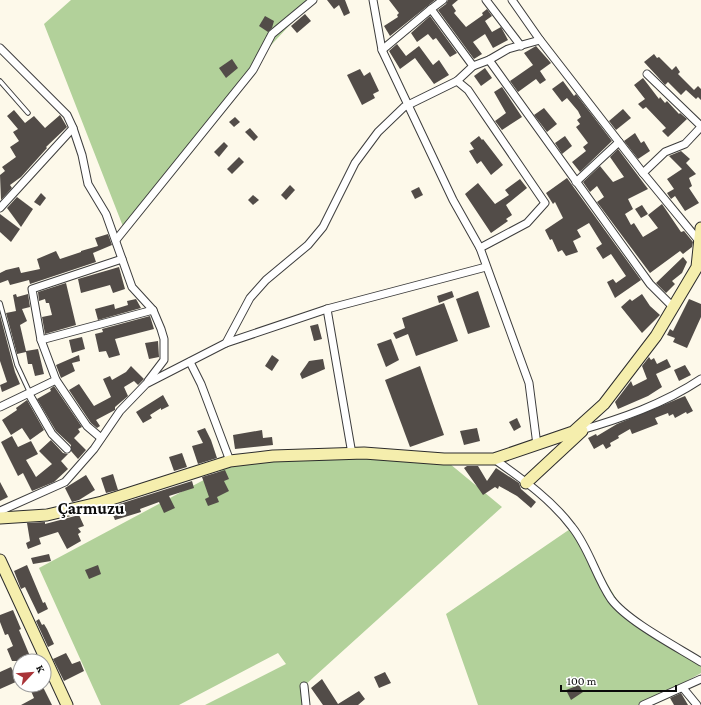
<svg xmlns="http://www.w3.org/2000/svg" width="701" height="705" viewBox="0 0 701 705" font-family="'Crimson Pro',serif">
  <rect width="100%" height="100%" fill="#fdf9ea"/>
  <g fill="#b2d19a">
    <polygon points="71,0 313,0 260,57 124,229 44,24"/>
    <polygon points="243,459 444,459 502,507 304,686 306,705 205,705 286,664 278,653 179,705 101,705 39,568"/>
    <polygon points="573,527 625,613 701,662 701,673 644,705 478,705 446,614"/>
  </g>
  <g fill="#524c48">
    <polygon points="327,0 345,0 350,13 344,16 339,5 334,9"/>
    <polygon points="389,0 435,0 390,36 384,26 398,17 397,15 399,13"/>
    <polygon points="448,0 458,0 452,5 456,11 454,13 466,27 483,15 482,13 487,9 492,16 485,21 492,32 501,27 508,40 493,48 485,34 473,42 482,54 474,59 438,10 446,4"/>
    <polygon points="305,14 311,21 297,33 291,26"/>
    <polygon points="265,16 274,21 272,28 268,32 259,26"/>
    <polygon points="430,16 457,53 450,57 436,38 433,40 428,34 417,42 411,33"/>
    <polygon points="397,44 406,56 419,46 433,65 439,60 449,75 434,84 415,58 400,69 389,51"/>
    <polygon points="536,46 551,63 540,71 546,80 540,84 536,79 518,92 510,81 533,65 524,53"/>
    <polygon points="654,54 657,58 659,57 672,70 676,66 680,72 678,74 694,90 698,86 701,89 701,100 698,97 696,99 686,90 681,95 668,82 665,85 657,76 644,62"/>
    <polygon points="232,59 238,68 226,78 219,68"/>
    <polygon points="485,68 492,78 481,86 474,76"/>
    <polygon points="360,69 364,76 370,72 379,91 373,94 375,98 362,105 347,75"/>
    <polygon points="643,78 659,99 660,97 665,103 667,101 679,114 680,113 687,119 668,137 662,131 666,128 646,107 643,109 638,104 645,99 634,85"/>
    <polygon points="563,81 574,96 576,94 612,141 580,172 572,162 586,151 583,147 588,143 576,127 580,124 577,120 581,117 578,111 567,98 562,102 552,89"/>
    <polygon points="502,87 522,117 502,130 495,121 506,113 494,92"/>
    <polygon points="544,108 557,124 547,132 534,115"/>
    <polygon points="623,109 631,118 616,130 609,121"/>
    <polygon points="14,110 25,123 34,116 45,128 60,115 67,127 46,147 47,148 21,177 10,185 12,188 1,200 0,175 5,171 2,167 16,157 10,147 19,141 13,132 18,129 7,116"/>
    <polygon points="235,117 240,122 234,127 229,122"/>
    <polygon points="250,128 258,137 254,141 245,132"/>
    <polygon points="635,133 641,143 644,141 650,151 638,159 624,141"/>
    <polygon points="479,136 482,140 483,139 503,165 491,175 481,161 477,164 469,151 474,149 470,143"/>
    <polygon points="565,136 572,146 562,154 555,143"/>
    <polygon points="224,142 228,146 219,157 214,152"/>
    <polygon points="618,149 648,189 628,199 633,209 625,214 631,225 634,223 643,237 658,228 648,215 662,204 681,232 684,231 693,242 692,247 683,254 680,251 650,273 597,202 604,197 597,186 590,192 583,182 600,166 613,182 624,177 610,157"/>
    <polygon points="681,151 690,159 686,163 696,174 689,178 692,186 689,188 699,203 685,211 675,196 671,199 667,193 674,189 667,179 682,169 669,156"/>
    <polygon points="239,157 244,162 232,174 227,169"/>
    <polygon points="567,178 641,280 615,298 607,282 613,279 616,283 626,276 611,254 603,259 596,248 602,244 589,223 577,230 581,237 573,241 578,252 566,256 562,250 558,252 552,239 550,240 545,230 563,218 555,202 553,204 546,193"/>
    <polygon points="520,179 527,188 506,205 512,215 506,219 508,221 491,233 465,194 478,183 495,204 509,195 505,190"/>
    <polygon points="290,185 295,190 286,200 281,195"/>
    <polygon points="419,187 423,195 415,199 411,191"/>
    <polygon points="41,193 46,198 40,206 34,202"/>
    <polygon points="253,195 259,200 253,205 248,200"/>
    <polygon points="17,197 33,209 21,227 7,208"/>
    <polygon points="642,205 648,214 641,218 635,209"/>
    <polygon points="0,214 20,229 11,242 0,232"/>
    <polygon points="108,234 112,245 93,253 96,262 30,284 29,280 10,285 8,280 0,283 0,273 6,270 19,267 21,273 40,269 37,259 56,251 60,259 81,252 81,251 98,246 95,238"/>
    <polygon points="683,257 687,262 682,273 672,281 675,284 666,293 656,283"/>
    <polygon points="119,267 125,289 113,293 110,285 81,293 78,279"/>
    <polygon points="66,283 76,325 45,334 42,317 52,315 49,303 46,303 45,299 39,301 38,292"/>
    <polygon points="452,291 454,297 439,303 437,296"/>
    <polygon points="478,291 490,327 468,334 456,299"/>
    <polygon points="16,294 17,297 28,294 30,307 22,309 27,321 20,325 26,351 38,349 44,374 35,376 32,364 28,364 26,352 17,354 6,313 16,311 13,295"/>
    <polygon points="642,294 650,306 660,315 642,333 621,307 630,299 632,301"/>
    <polygon points="136,299 141,308 98,320 95,309 114,304 115,309 128,305 127,301"/>
    <polygon points="689,299 701,304 701,317 687,348 673,342 675,338 667,335 670,329 673,331"/>
    <polygon points="444,303 458,341 416,356 408,334 396,339 393,333 405,328 402,318"/>
    <polygon points="0,315 15,372 20,384 2,392 0,385 7,382 0,361"/>
    <polygon points="150,316 154,329 115,339 120,355 109,358 106,351 99,352 95,334 103,332 102,329"/>
    <polygon points="318,324 322,339 314,341 310,326"/>
    <polygon points="82,337 85,349 72,353 69,340"/>
    <polygon points="391,339 399,360 386,367 377,344"/>
    <polygon points="158,341 159,357 149,359 145,343"/>
    <polygon points="79,355 80,361 72,363 75,371 61,378 56,365"/>
    <polygon points="272,355 279,360 272,371 265,366"/>
    <polygon points="649,357 651,360 654,358 657,364 667,359 671,367 656,374 662,387 648,396 618,409 615,402 631,381 633,386 647,379 642,366"/>
    <polygon points="323,359 325,369 302,379 300,374 309,361"/>
    <polygon points="685,365 691,375 679,381 674,370"/>
    <polygon points="131,366 144,379 138,385 134,381 124,387 128,396 115,407 115,410 96,420 100,426 97,428 91,423 69,390 79,384 94,406 111,397 103,379 110,376 112,380 126,372"/>
    <polygon points="420,366 444,435 410,447 385,380"/>
    <polygon points="54,386 82,427 78,429 80,432 74,438 86,450 78,459 71,451 71,445 56,431 37,399 51,391 50,389"/>
    <polygon points="163,395 169,406 161,410 161,408 150,415 152,418 143,423 136,412"/>
    <polygon points="685,396 693,411 687,414 686,412 675,418 673,414 669,416 668,413 655,418 658,424 632,434 630,429 618,436 619,438 610,443 611,446 606,449 603,444 594,449 588,438 596,434 597,436 617,424"/>
    <polygon points="27,400 44,430 30,440 22,428 11,435 2,420 17,410 16,408"/>
    <polygon points="517,418 521,427 514,431 509,422"/>
    <polygon points="205,428 211,440 217,458 198,464 192,446 203,443 197,431"/>
    <polygon points="477,428 480,441 464,445 460,431"/>
    <polygon points="262,430 263,438 272,437 273,445 235,449 233,435"/>
    <polygon points="12,436 18,447 31,441 38,454 26,460 36,477 52,464 39,451 51,440 63,453 68,454 61,461 68,469 54,482 32,491 23,473 18,476 1,442"/>
    <polygon points="182,453 187,467 174,471 169,457"/>
    <polygon points="467,466 478,466 487,481 496,468 519,483 521,489 536,502 531,508 517,496 499,486 498,489 495,487 483,495 464,468"/>
    <polygon points="225,470 229,479 224,481 229,491 217,497 219,502 208,506 205,499 209,497 202,477"/>
    <polygon points="113,474 118,490 106,493 101,478"/>
    <polygon points="86,475 95,490 79,500 72,502 65,488"/>
    <polygon points="192,481 194,488 169,496 175,508 164,513 159,502 140,509 141,512 115,520 110,507"/>
    <polygon points="0,482 8,497 0,501"/>
    <polygon points="79,515 84,526 78,528 81,532 78,534 81,541 67,549 58,532 39,538 41,544 28,549 26,543 30,541 27,523 45,522 45,524"/>
    <polygon points="49,554 51,561 33,564 31,558"/>
    <polygon points="27,565 43,603 45,602 48,609 38,614 25,587 21,589 14,571"/>
    <polygon points="98,565 101,574 89,579 85,570"/>
    <polygon points="13,610 21,629 19,630 32,661 12,661 7,649 13,646 8,634 5,635 0,622 0,615"/>
    <polygon points="39,619 42,625 44,624 47,629 54,644 48,647 36,621"/>
    <polygon points="66,653 72,664 80,661 84,671 64,681 53,659"/>
    <polygon points="11,667 18,681 0,689 0,672"/>
    <polygon points="385,672 391,683 379,688 374,677"/>
    <polygon points="322,679 338,704 359,691 365,699 358,705 323,705 311,688"/>
    <polygon points="34,685 42,685 52,705 21,705 34,698 31,691 36,689"/>
    <polygon points="579,685 583,692 571,700 566,690"/>
    <polygon points="681,693 688,705 674,705 670,698"/>
  </g>
  <g fill="none" stroke-linecap="round" stroke-linejoin="round">
    <g stroke="#3d3d3d" stroke-width="5.5">
      <g id="lane">
        <polyline points="0,81 28,113"/>
        <polyline points="0,303 17,365 30,393"/>
      </g>
    </g>
    <g stroke="#3d3d3d" stroke-width="9">
      <g id="street">
        <polyline points="373,0 382,50 453,200 480,248 527,223 545,203 468,90 457,81"/>
        <polyline points="486,0 521,46"/>
        <polyline points="512,0 540,40"/>
        <polyline points="431,9 443,0"/>
        <polyline points="0,48 67,115 73,128 0,208"/>
        <polyline points="382,50 431,9 473,66"/>
        <polyline points="489,60 650,284 673,307"/>
        <polyline points="647,74 701,126"/>
        <polyline points="73,128 82,155 88,184 106,214 132,287 153,310 161,329 164,339 164,360 148,381"/>
        <polyline points="576,182 619,142"/>
        <polyline points="116,240 253,70 272,34 313,0"/>
        <polyline points="699,241 643,173 665,152 685,144 701,127"/>
        <polyline points="480,248 529,383 537,445"/>
        <polyline points="327,309 352,454"/>
        <polyline points="41,340 32,289 122,259"/>
        <polyline points="226,343 327,309 486,267"/>
        <polyline points="190,362 201,384 230,461"/>
        <polyline points="56,380 87,426 101,438"/>
        <polyline points="29,394 52,434 67,449"/>
        <polyline points="0,407 56,380 41,340 153,310"/>
        <path d="M578,431C620,419 664,404 701,379"/>
        <path d="M494,459C522,479 551,499 572,527C589,548 596,577 611,599C627,621 677,647 701,662"/>
        <polyline points="0,511 65,482 94,449 120,411 146,384 226,343 250,298 266,280 308,245 323,227 355,163 378,132 404,107 457,81 473,66 489,60 508,49 540,40 643,173"/>
        <polyline points="304,686 306,705"/>
        <polyline points="683,688 697,705"/>
        <polyline points="643,705 701,679"/>
      </g>
    </g>
    <g stroke="#2c2c2c" stroke-width="13">
      <g id="secondary">
        <polyline points="526,483 582,431"/>
        <polyline points="0,518 47,515 102,502 230,461 273,456 364,453 444,459 494,459 573,432 604,404 656,336 697,267 701,228"/>
        <polyline points="0,560 67,705"/>
      </g>
    </g>
    <use href="#lane" stroke="#fff" stroke-width="3.5"/>
    <use href="#street" stroke="#fff" stroke-width="7"/>
    <use href="#secondary" stroke="#f5eead" stroke-width="11"/>
  </g>
  <g text-anchor="middle" stroke-width="4" stroke-linejoin="round" paint-order="stroke">
    <g font-size="17" font-weight="bold" fill="#0a0a0a" stroke="#fff">
      <text x="91" y="514">Çarmuzu</text>
    </g>
  </g>
  <g transform="translate(32 673) rotate(64)"><circle r="19" fill="#ffffff" stroke="#9d9d9d"/>
  <path d="M0-3L7 15L0 10L-7 15Z" fill="#a93338"/>
  <text y="-6" font-size="11" font-weight="bold" text-anchor="middle" fill="#0a0a0a">K</text>
  </g>
  <path d="M561 685v6h115v-6" fill="none" stroke="#0a0a0a" stroke-width="2"/>
  <text x="567" y="685" font-size="12" fill="#0a0a0a" stroke="#ffffff" stroke-width="3" paint-order="stroke">100 m</text>
</svg>
